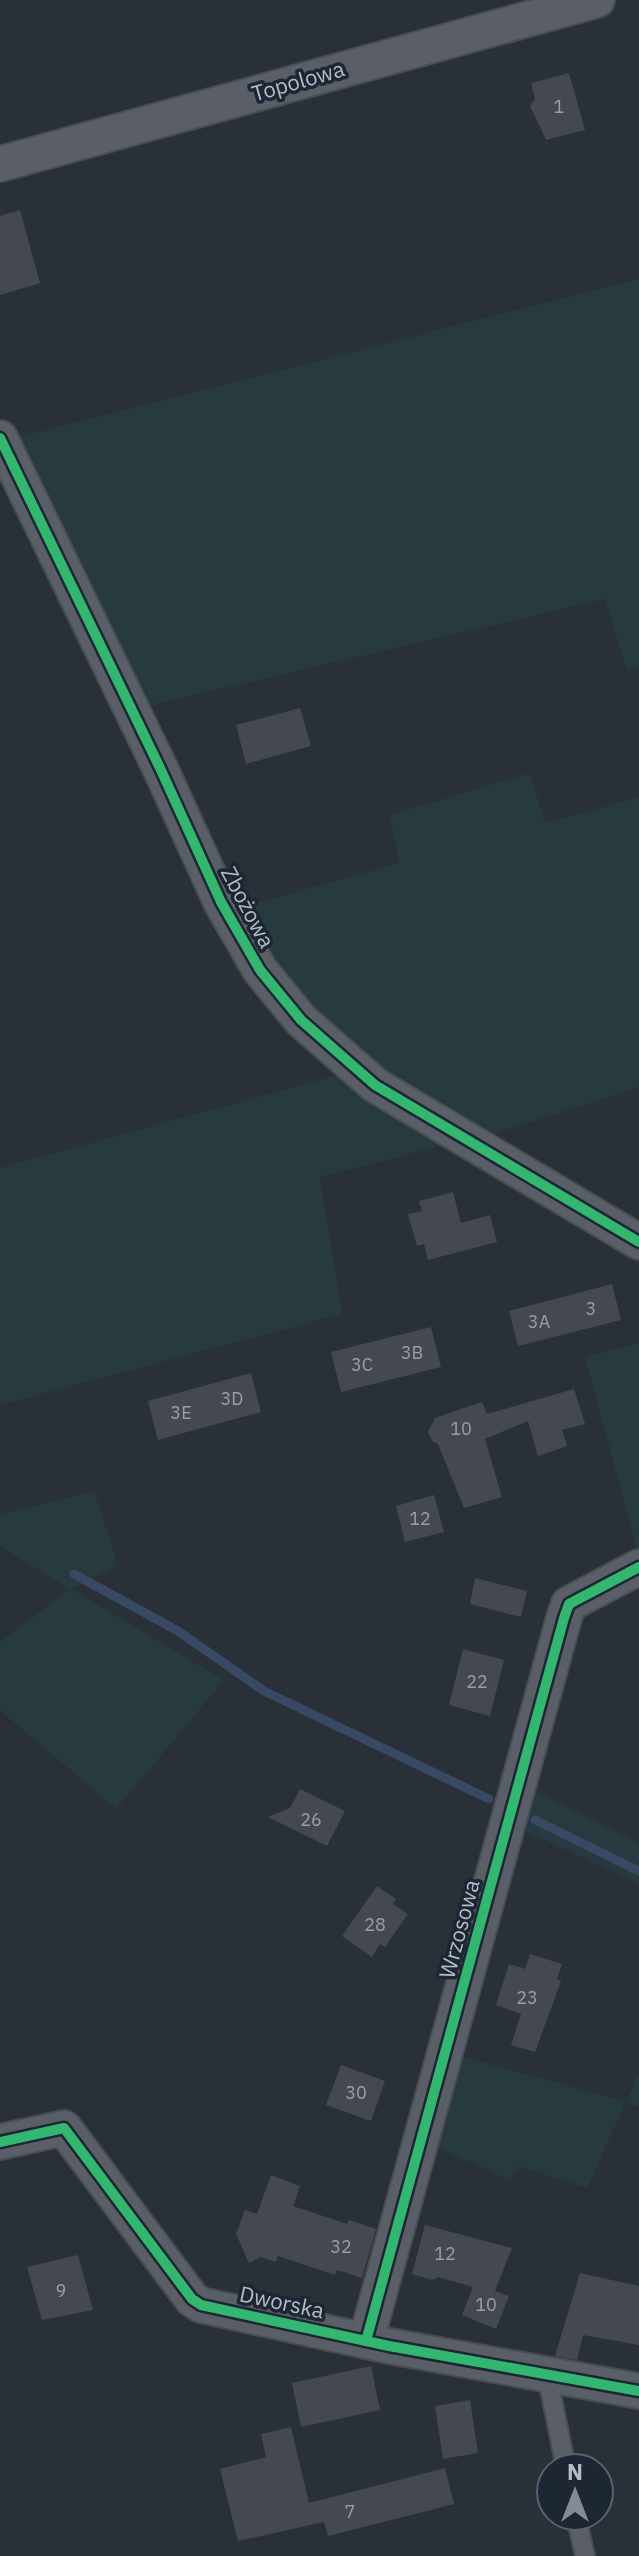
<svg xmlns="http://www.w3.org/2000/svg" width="639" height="2556" viewBox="0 0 639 2556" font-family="'IBM Plex Sans',sans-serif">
  <rect width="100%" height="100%" fill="#2a3038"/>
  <g fill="#273a3e">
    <polygon points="639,279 639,667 627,671 605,599 143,707 86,571 15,438"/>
    <polygon points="530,773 545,823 639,797 639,1087 479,1139 428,1109 310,1012 235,909 399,863 390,815"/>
    <polygon points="348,1072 456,1142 320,1177 342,1314 0,1405 0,1168"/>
    <polygon points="639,1343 639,1556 585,1357"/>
    <polygon points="94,1491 118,1565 71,1589 224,1680 116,1809 0,1710 0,1642 70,1589 0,1546 0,1514"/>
    <polygon points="530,1789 639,1843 639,1884 517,1827"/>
    <polygon points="454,2054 626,2102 639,2073 639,2107 626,2102 587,2188 519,2166 509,2180 431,2144"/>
  </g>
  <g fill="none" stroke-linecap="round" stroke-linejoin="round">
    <g stroke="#384963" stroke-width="9">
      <polyline points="74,1574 178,1631 264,1691 489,1799"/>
      <polyline points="535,1820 639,1871"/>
    </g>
  </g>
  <g fill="#444950">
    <polygon points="569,73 585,130 546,140 530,106 535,99 531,83"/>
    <polygon points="20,210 40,283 0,295 0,216"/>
    <polygon points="300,708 311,746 246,764 236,725"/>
    <polygon points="453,1192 461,1223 490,1215 497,1242 428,1260 424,1244 417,1246 408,1214 422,1211 419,1201"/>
    <polygon points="612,1284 621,1320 518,1346 509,1311"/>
    <polygon points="431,1327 441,1367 341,1392 331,1352"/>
    <polygon points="251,1373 261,1412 158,1440 148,1401"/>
    <polygon points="574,1389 585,1424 562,1430 567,1446 538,1456 528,1421 485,1439 502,1497 464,1508 438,1444 432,1441 428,1432 435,1418 482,1402 487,1414"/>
    <polygon points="434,1495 444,1532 405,1542 396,1506"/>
    <polygon points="475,1578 527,1591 521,1617 470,1604"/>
    <polygon points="463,1649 504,1660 490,1716 449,1705"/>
    <polygon points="300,1789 345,1811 327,1846 268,1817 290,1808"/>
    <polygon points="377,1886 396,1899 393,1904 408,1914 385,1947 380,1944 372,1957 342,1936"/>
    <polygon points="530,1954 562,1964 557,1979 561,1981 535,2052 511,2045 521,2014 496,2005 509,1964 525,1969"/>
    <polygon points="341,2065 385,2081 371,2121 326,2105"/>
    <polygon points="271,2175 300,2186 293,2206 347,2224 349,2220 376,2229 362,2278 337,2270 335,2275 278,2256 276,2262 261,2257 249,2263 236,2234 245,2210 257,2214"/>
    <polygon points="425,2225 512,2248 495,2291 509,2296 496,2329 462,2315 473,2287 438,2277 432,2280 412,2274"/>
    <polygon points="78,2255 93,2310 42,2320 27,2267"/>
    <polygon points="580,2273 639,2286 639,2345 583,2335 577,2360 555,2356"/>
    <polygon points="371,2366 380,2410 301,2427 292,2383"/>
    <polygon points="470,2400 478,2453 443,2459 435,2406"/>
    <polygon points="291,2427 309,2503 445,2468 454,2504 328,2536 324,2522 238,2541 220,2469 266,2457 261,2434"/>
  </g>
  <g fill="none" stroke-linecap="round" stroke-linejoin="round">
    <g stroke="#484c53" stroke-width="22">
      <g id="lane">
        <polyline points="547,2374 566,2468"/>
        <polyline points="576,2516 585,2556"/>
      </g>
    </g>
    <g stroke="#484c53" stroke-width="38">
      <g id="street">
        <polyline points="0,164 597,0"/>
        <polyline points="0,438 160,768 221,902 260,970 301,1020 375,1085 639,1242"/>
        <polyline points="0,2142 64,2128 192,2299 201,2305 389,2346 639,2391"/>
        <polyline points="366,2341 564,1618 569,1604 639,1567"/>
      </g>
    </g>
    <use href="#lane" stroke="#5a5e66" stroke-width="18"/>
    <use href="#street" stroke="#5a5e66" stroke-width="34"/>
    <g stroke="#1d2633" stroke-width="15">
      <g id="cycleway">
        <polyline points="0,438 160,768 221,902 260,970 301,1020 375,1085 639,1242"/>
        <polyline points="0,2142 64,2128 192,2299 201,2305 389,2346 639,2391"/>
        <polyline points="366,2341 564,1618 569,1604 639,1567"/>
      </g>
    </g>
    <use href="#cycleway" stroke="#33b770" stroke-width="10"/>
  </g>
  <g text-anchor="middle" stroke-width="7" stroke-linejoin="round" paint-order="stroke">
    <g font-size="18" fill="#989fab">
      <text x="559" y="113">1</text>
      <text x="591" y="1315">3</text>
      <text x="539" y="1328">3A</text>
      <text x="412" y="1359">3B</text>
      <text x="362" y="1371">3C</text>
      <text x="232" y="1405">3D</text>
      <text x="181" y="1419">3E</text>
      <text x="461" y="1435">10</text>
      <text x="420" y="1525">12</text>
      <text x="477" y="1688">22</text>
      <text x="311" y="1826">26</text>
      <text x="375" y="1931">28</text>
      <text x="527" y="2004">23</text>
      <text x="356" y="2099">30</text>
      <text x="341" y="2253">32</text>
      <text x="445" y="2260">12</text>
      <text x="61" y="2297">9</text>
      <text x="486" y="2311">10</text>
      <text x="350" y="2518">7</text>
    </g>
    <g font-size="22" fill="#b4bcc9" stroke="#1d2633">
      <text transform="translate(298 81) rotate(-16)" y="8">Topolowa</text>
      <text transform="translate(248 907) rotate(62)" y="8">Zbożowa</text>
      <text transform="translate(459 1929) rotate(-75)" y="8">Wrzosowa</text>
      <text transform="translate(282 2302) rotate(12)" y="8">Dworska</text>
    </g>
  </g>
  <g transform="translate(575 2492)"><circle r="38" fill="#1d2633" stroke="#59626f" stroke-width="2"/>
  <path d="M0-6L14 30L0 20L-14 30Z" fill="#848b96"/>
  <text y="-12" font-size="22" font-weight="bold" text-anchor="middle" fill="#b4bcc9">N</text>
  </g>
</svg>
